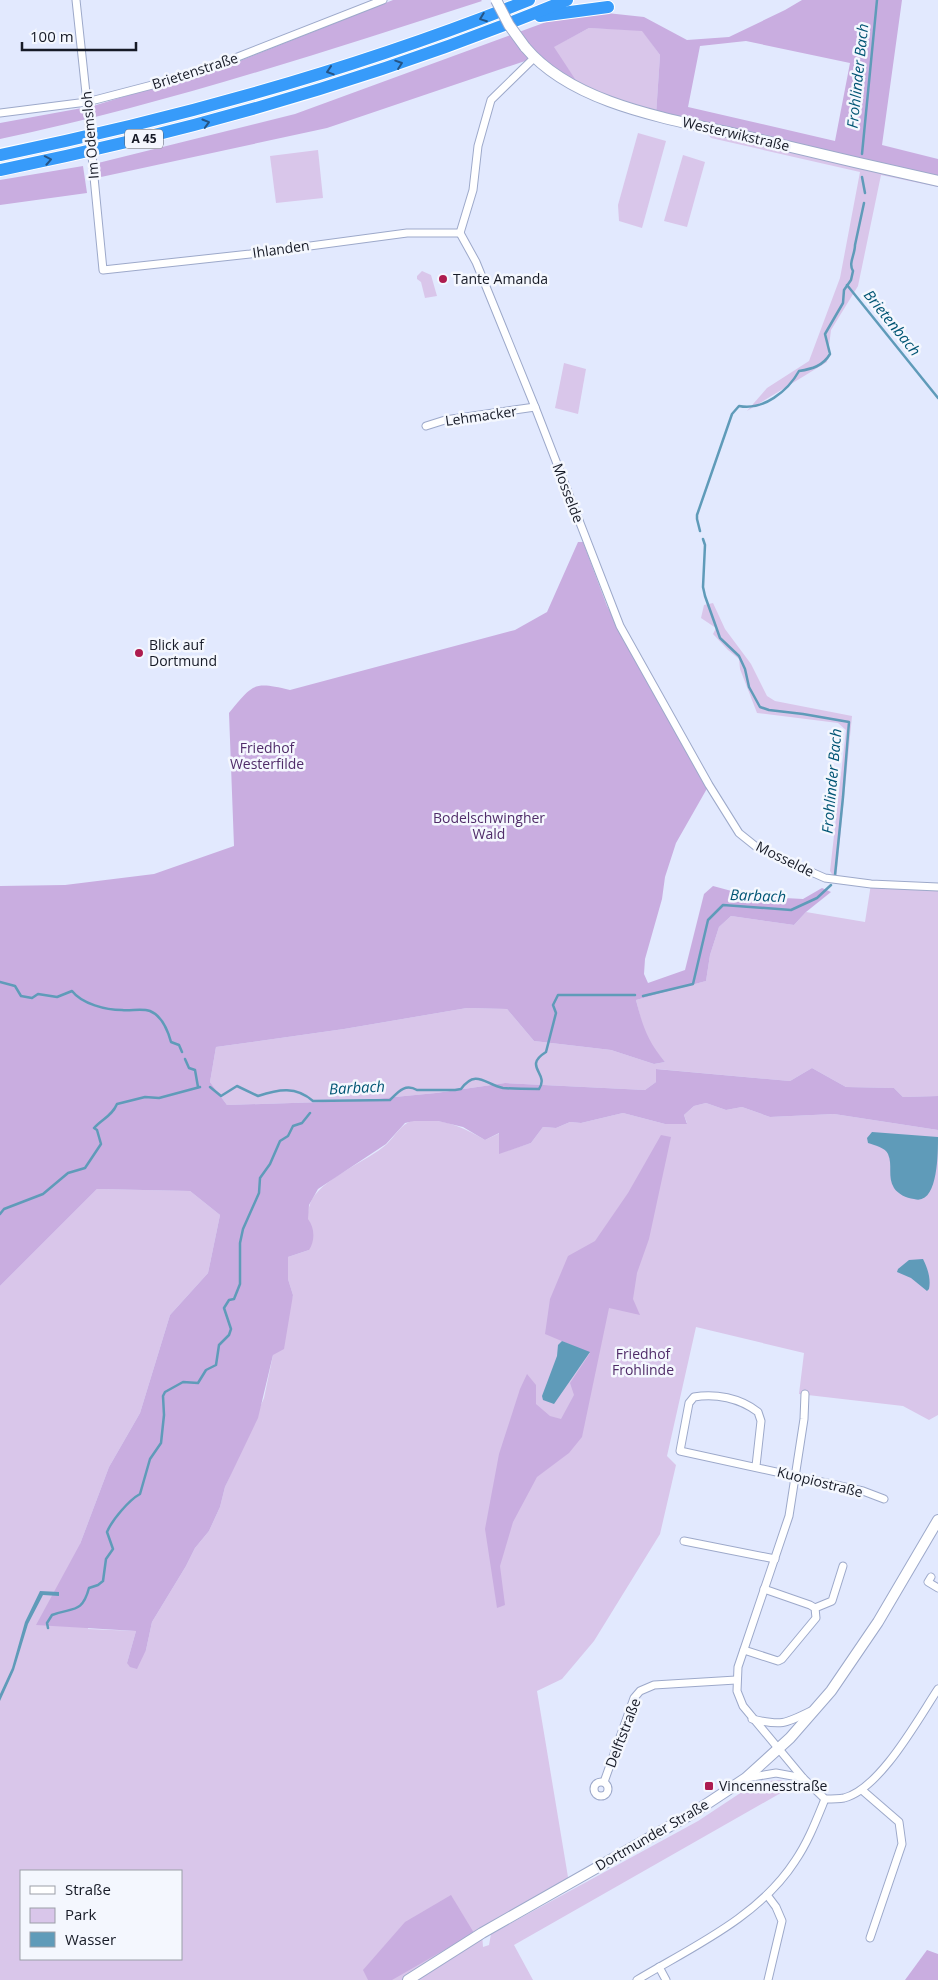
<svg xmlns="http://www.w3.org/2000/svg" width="938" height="1980" viewBox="0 0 938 1980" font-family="'Open Sans',sans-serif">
  <rect width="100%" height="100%" fill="#e2e9fe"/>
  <g fill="#d9c6ea" fill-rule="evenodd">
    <polygon points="589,28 642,30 660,55 656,115 583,91 553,47"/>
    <polygon points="701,126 938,181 938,187 881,175 858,286 831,330 827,362 747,411 767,388 809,361 840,278 860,172 711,138"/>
    <polygon points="638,133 666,141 642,228 619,221 618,205"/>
    <polygon points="318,150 323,198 276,203 270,156"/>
    <polygon points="683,155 705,162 687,227 664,221"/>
    <polygon points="422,271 431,275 437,296 425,298 421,282 417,279 417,276"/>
    <polygon points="564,363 586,369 578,414 555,408"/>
    <polygon points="713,603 725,629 751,664 767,696 775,701 852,716 836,881 830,871 846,730 838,723 757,713 740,669 739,659 728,650 713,634 716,628 701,618 704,605"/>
    <polygon points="871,884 938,887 938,1096 903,1097 894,1088 846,1087 812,1068 790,1081 657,1069 656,1082 645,1090 505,1083 436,1093 353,1101 227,1105 210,1082 216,1047 344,1029 467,1008 507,1009 534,1041 611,1050 654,1064 665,1062 654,1049 644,1032 636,1000 706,981 710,955 719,927 731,916 794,925 806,912 865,922"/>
    <path d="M706,1103L726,1110L742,1107L770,1117L834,1114L938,1130V1415L929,1420L903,1406L799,1394L804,1353L696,1327L667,1456L676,1465L660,1534L594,1641L562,1679L537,1691L569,1883L482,1933L483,1947L489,1945L491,1934L698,1821L757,1782L781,1780L793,1786L514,1945L533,1980H0V1286L97,1189L190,1191L220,1215L208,1273L170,1315L140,1413L109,1467L80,1544L88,1629L136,1631L127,1663L146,1650L152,1622L186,1566L195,1548L209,1531L220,1507L225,1487L264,1398L273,1355L293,1295L288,1279V1257L309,1250C308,1236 305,1218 310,1204C319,1179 367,1162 387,1144C395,1136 401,1124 412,1121C438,1116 463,1127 485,1140L500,1133V1153L531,1143L543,1127L556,1128L570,1122L581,1123L623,1113L665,1124L687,1123L684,1115L694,1106ZM21,1871H181V1959H21Z"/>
  </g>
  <g fill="#c9ade0" fill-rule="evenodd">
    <path d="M393,0H481L482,1C324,52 162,105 0,139V123L93,106L237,62Z"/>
    <path d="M802,0H902L882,145L938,159V181L656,115L660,55L642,31L589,28L554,47L583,91L534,58L327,128L101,177L98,163L295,114L579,10L644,17L687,40L729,37L785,10ZM746,41L850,63L835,141L688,107L700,46Z"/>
    <polygon points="83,166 87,193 0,205 0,180"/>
    <path d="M578,542H583L607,606L651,688L709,785L676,843L665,877L662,899L645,959L644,974L648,983L685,970L704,894L713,886L750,896L803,899L822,888L831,892L806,912L794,925L731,916L719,927L710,955L706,981L636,1000C643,1027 647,1040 665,1062L654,1064L611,1050L534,1041L507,1009L467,1008L344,1029L216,1047L210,1082L227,1105L353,1101L436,1093L505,1083L645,1090L656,1082V1069L790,1081L812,1068L846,1087L894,1088L903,1097L938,1096V1130L834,1114L770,1117L742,1107L726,1110L706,1103L694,1106L684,1115L687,1124H665L623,1113L581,1123L570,1122L556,1128L543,1127L531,1143L499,1154V1133L485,1140L463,1127L438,1121H414L405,1123L386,1144L318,1189L309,1205L308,1219C315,1228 315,1241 309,1250L288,1257V1279L293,1295L284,1349L273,1355L258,1418L225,1487L220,1507L209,1531L195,1548L186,1566L152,1622L146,1650L137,1669L130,1667L127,1663L136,1631L36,1625L80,1544L109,1467L140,1413L170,1315L208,1273L220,1215L190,1191L97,1189L0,1286V886L65,885L154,874L234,846L229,713C253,684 253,681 290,690L515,630L547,612Z"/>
    <polygon points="661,1135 671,1137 649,1239 637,1273 633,1299 640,1315 609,1308 582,1437 569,1453 537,1477 513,1522 500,1566 505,1605 497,1608 485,1529 499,1454 520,1389 527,1374 536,1385 536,1404 550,1416 561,1419 574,1395 570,1383 590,1353 545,1334 550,1299 568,1256 595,1241 628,1193"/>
    <polygon points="451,1895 474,1933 392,1980 368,1980 363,1970 405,1922"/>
    <polygon points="927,1950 938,1954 938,1980 905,1980"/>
  </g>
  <g fill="#5f9bb9">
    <path d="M872,1132L938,1137C938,1154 938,1206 914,1199C906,1198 898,1194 894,1188C887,1177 893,1165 888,1154C886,1148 874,1145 868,1143L867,1138Z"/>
    <path d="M923,1259C928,1269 931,1279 929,1289L927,1291L911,1278L897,1272L898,1269L909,1260Z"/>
    <polygon points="562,1341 590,1352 554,1404 543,1400 542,1396 557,1356 558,1345"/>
    <polygon points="40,1591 59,1592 59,1596 43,1595 28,1624 14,1670 0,1701 0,1694 12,1668 25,1622"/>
  </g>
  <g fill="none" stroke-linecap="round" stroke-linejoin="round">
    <g stroke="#5f9bb9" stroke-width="2.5">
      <polyline points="862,154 877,0"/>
      <polyline points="862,177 865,193"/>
      <polyline points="847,285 938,398"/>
      <path d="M700,531L697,519V515L732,414L739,406C763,411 788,391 799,371C812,369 823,366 830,354L825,334L843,303L844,290L851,280L853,271C848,263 855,255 855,245L864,203"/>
      <polyline points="703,539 705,545 703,587 705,596 720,638 739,656 745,669 749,687 760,707 769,710 803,714 849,722 843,797 835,875"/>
      <path d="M0,982L15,986L21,996L32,998L38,994L57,997L72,991C82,1004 106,1010 122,1010C131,1011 142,1008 150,1011C162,1016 168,1031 171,1042L179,1045L182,1052"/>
      <polyline points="643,996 693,984 708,920 723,905 791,910 817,898 831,885"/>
      <polyline points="185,1059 189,1068 195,1070 198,1087"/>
      <path d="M210,1087L221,1096L237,1086L258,1096C279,1089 296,1086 313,1101L390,1100C398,1092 405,1083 417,1090H455L461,1089C476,1068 486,1085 503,1088C514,1089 528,1089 539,1089C550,1073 522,1067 546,1052L556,1013L553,1005L558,995H635"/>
      <path d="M0,1214L4,1209L43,1194L68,1173L85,1168L101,1144L97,1130L94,1128C102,1119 112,1116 117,1104L145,1097L159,1098L200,1087"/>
      <path d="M48,1628L47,1623L52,1615C73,1607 82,1614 89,1588L98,1585L103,1581L106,1559L113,1549L107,1532C112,1520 129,1500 140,1494L150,1459L161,1443L164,1415L163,1396L165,1392L183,1382L198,1383L206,1370L216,1365L219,1345L229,1335L231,1329L224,1308L229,1300L234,1299L240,1284V1243L243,1229L259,1193L260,1178L270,1164L280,1141L288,1136L293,1126L302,1123L310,1113"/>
    </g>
    <g stroke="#9da9ca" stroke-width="9">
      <g id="street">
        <polyline points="76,0 88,112"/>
        <polyline points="0,113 87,102 179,78 230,60 383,0"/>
        <polyline points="94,177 103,270 250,254 407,233 460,233"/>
        <polyline points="460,233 476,262 535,407 620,626 709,785 739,833 759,849 825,878 871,884 938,887"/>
        <polyline points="460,233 473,190 478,146 491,100 534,58"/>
        <polyline points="426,426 445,420 535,407"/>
        <path d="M805,1394L804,1419L789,1516L738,1667L737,1691L743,1706L803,1778L825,1799C831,1799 838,1799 844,1798C880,1789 918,1719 938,1689"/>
        <path d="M756,1466L761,1421L758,1412C740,1398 715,1393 694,1397L689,1403L680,1451L863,1491L884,1499"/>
        <polyline points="684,1541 775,1559"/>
        <polyline points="931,1577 928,1582 938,1588"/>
        <polyline points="815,1608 832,1601 843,1566"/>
        <polyline points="744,1650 778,1661 782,1659 816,1618 815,1608 810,1605 764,1589"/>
        <path d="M752,1719C781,1726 785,1724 811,1711"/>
        <polyline points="747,1778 776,1773 803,1778"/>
        <circle cx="601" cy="1789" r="7"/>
        <polyline points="604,1782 634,1698 640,1691 654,1685 736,1680"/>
        <polyline points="862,1790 899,1822 902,1844 870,1938"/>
        <polyline points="767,1895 776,1907 782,1921 768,1980"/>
        <polyline points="659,1967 666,1980"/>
        <path d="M637,1980C692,1947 759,1917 795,1861C808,1842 816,1821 825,1799"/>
      </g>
    </g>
    <g stroke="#9da9ca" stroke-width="12">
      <g id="secondary">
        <path d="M525,47C576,108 680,120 753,138C815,153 876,167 938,181"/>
        <polyline points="408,1980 482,1933 693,1813 746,1778 790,1738 831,1691 878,1622 938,1520"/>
      </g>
    </g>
    <g stroke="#fff" stroke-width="14">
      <g id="highway">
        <polyline points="540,16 608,7"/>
        <path d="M0,155C181,118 357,69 529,0"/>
        <path d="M0,170C194,131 384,76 567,0"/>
      </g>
    </g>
    <use href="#street" stroke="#fff" stroke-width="7"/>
    <use href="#secondary" stroke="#fff" stroke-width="10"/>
    <use href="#highway" stroke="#379bfa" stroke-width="12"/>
    <g stroke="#9da9ca" stroke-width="9" stroke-linecap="butt">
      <polyline id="street-bridge" points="88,112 94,177"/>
    </g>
    <g stroke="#9da9ca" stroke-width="12" stroke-linecap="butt">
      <polyline id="secondary-bridge" points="496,0 509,25 525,47"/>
    </g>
    <use href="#street-bridge" stroke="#fff" stroke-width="7"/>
    <use href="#secondary-bridge" stroke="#fff" stroke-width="10"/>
  </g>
  <defs><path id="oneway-chevron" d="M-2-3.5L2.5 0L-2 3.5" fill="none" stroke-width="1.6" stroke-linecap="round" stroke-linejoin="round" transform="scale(1.25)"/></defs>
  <g stroke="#255485">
    <use href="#oneway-chevron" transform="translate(483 18) rotate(159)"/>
    <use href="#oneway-chevron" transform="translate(399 64) rotate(-19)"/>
    <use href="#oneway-chevron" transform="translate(330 71) rotate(162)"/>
    <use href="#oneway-chevron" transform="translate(206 123) rotate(-16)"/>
    <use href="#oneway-chevron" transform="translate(48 160) rotate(-11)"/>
  </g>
  <g fill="#ad1c4f" stroke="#f4f7fe" stroke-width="2">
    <circle cx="443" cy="279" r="5"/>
    <circle cx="139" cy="653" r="5"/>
    <rect x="704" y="1781" width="10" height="10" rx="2.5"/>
  </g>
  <g text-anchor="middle" stroke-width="5" stroke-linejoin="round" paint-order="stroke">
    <rect fill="#f4f7fe" stroke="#595c67" stroke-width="1" x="125" y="129.5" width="38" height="19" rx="4"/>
    <g font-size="12" font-weight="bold" fill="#161a26">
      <text x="144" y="143">A 45</text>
    </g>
    <g font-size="14" fill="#161a26" stroke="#f4f7fe">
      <text transform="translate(195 71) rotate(-18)" y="5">Brietenstraße</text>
      <text transform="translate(736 134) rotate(13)" y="5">Westerwikstraße</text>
      <text transform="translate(90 135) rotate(-95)" y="5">Im Odemsloh</text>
      <text transform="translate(281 249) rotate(-8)" y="5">Ihlanden</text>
      <text transform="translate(481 416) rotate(-8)" y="5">Lehmacker</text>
      <text transform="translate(568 493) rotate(69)" y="5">Mosselde</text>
      <text transform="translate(785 859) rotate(26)" y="5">Mosselde</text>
      <text transform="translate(820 1482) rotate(14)" y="5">Kuopiostraße</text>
      <text transform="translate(623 1733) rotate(-69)" y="5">Delftstraße</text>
      <text transform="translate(652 1835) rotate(-30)" y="5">Dortmunder Straße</text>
    </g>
    <g font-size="14" fill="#161a26" stroke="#f4f7fe" text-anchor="start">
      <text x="453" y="284">Tante Amanda</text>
      <text x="149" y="650">Blick auf<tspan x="149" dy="16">Dortmund</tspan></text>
      <text x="719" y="1791">Vincennesstraße</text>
    </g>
    <g font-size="14" fill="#502c69" stroke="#f4f7fe">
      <text x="267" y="753">Friedhof<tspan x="267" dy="16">Westerfilde</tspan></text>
      <text x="489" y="823">Bodelschwingher<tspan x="489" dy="16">Wald</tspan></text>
      <text x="643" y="1359">Friedhof<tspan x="643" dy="16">Frohlinde</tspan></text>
    </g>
    <g font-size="15" font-style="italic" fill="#015574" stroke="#f4f7fe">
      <text transform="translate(858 76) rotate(-84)" y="5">Frohlinder Bach</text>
      <text transform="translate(892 323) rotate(51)" y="5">Brietenbach</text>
      <text transform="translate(832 781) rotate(-85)" y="5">Frohlinder Bach</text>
      <text transform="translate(758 896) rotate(2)" y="5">Barbach</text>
      <text transform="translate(357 1088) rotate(-3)" y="5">Barbach</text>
    </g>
  </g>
  <rect x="20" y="1870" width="162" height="90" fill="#f4f7fe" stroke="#9b9fa8"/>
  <rect x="30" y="1886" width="25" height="8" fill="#ffffff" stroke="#9b9fa8"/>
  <text x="65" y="1895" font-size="15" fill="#161a26">Straße</text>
  <rect x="30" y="1908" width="25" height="15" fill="#d9c6ea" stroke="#9b9fa8"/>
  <text x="65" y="1920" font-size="15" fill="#161a26">Park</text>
  <rect x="30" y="1932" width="25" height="15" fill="#5f9bb9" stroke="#9b9fa8"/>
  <text x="65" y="1945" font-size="15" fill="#161a26">Wasser</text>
  <path d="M22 42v8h114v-8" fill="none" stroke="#161a26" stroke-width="2.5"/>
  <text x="30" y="42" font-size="15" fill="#161a26" stroke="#f4f7fe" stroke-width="4" paint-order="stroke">100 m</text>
</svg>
